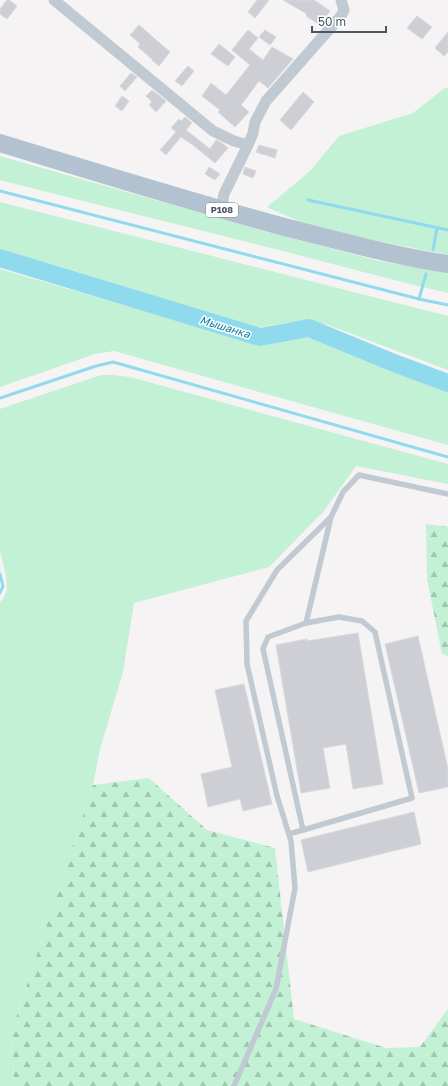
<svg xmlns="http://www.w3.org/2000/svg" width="448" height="1086" viewBox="0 0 448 1086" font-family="'Golos Text',sans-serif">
  <defs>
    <pattern id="forest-firs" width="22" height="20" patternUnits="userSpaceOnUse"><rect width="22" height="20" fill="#c3f1d5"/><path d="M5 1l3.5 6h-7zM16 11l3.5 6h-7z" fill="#a0c6b0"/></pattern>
  </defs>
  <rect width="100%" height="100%" fill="#f5f3f3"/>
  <g fill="#c3f1d5">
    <polygon points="445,88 448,88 448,255 348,235 296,220 267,207 310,171 339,136 413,113"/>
    <path d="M0,156L260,230L379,261L448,273V293C387,279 327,262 267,247C178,224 89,203 0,180Z"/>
    <polygon points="0,202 389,301 448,316 448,370 328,325 306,321 291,322 255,328 65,268 0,249"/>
    <polygon points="0,269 257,344 272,343 300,336 313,338 448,392 448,445 114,351 95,354 0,387"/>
    <polygon points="101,375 113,375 130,377 448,464 448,484 356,466 324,511 269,567 134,603 123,672 100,749 93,785 12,1030 14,1086 0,1086 0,602 3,599 7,590 6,576 0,551 0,409"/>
  </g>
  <g fill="url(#forest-firs)">
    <polygon points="426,524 448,527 448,656 442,654 427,579"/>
    <polygon points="149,778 207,830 275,848 294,1019 386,1048 420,1047 448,1009 448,1086 14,1086 12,1030 93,785"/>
  </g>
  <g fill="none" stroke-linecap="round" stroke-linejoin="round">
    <g stroke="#90daee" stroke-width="3">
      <polyline points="0,191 419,299 448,305"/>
      <polyline points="308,200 448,230"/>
      <polyline points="433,250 437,228"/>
      <polyline points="419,299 426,274"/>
      <polyline points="0,398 96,366 113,362 448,457"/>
      <polyline points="0,574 3,586 0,593"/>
    </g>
    <polyline stroke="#90daee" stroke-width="18" points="0,258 260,337 309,328 394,363 448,383"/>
  </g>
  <g fill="#cdcfd5" stroke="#d7d9de">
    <polygon points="7,0 9,0 17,6 7,19 0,14 0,9"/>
    <polygon points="257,0 269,0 255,18 248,12"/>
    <polygon points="283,0 314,0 330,11 320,25 306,16 307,14"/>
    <polygon points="417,16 432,27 422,39 407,28"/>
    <polygon points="139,25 170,52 159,66 152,60 153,60 138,47 140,44 130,35"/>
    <polygon points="248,30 258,38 249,49 263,60 272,47 293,59 268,88 259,81 241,105 249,112 235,127 218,112 220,110 202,96 211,83 226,95 250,65 232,50"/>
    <polygon points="265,30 276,37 270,45 259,37"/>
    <polygon points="448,32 448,52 444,56 435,48"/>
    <polygon points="219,44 235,57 228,66 211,54"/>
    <polygon points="188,66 194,71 182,86 175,81"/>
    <polygon points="131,73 137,77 125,91 120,86"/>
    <polygon points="152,90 166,101 156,112 149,105 152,102 146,96"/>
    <polygon points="303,92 314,102 291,130 280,120"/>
    <polygon points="122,96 129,101 122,111 115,106"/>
    <polygon points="185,117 192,123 186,130 210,149 216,140 222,143 228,148 215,163 193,145 181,137 166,155 160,150 176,132 171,128 179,119 181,121"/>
    <polygon points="259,145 277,150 275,158 256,152"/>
    <polygon points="209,167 220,174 215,180 205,174"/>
    <polygon points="245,167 256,171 253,178 243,174"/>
    <polygon points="358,633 383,784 353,789 346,744 323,748 330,788 301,793 276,645 307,639 307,641"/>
    <polygon points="418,636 448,769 448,787 419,793 385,644"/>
    <polygon points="244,684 272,804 243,811 240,799 208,807 201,774 232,767 215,690"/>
    <polygon points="414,812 421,844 308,872 301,840"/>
  </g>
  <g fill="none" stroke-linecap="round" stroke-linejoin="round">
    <g stroke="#c1cad2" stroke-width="5.5">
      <polyline points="303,830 412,798 375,632 362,621 339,617 306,623"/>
      <polyline points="289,834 303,830 263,649 268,637 306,623 331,517 343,492 359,475 448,494"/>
      <polyline points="234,1086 276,989 295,888 291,841 277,796 247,664 246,621 277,570 331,517"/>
    </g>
    <g stroke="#c1cad2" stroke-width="11">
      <polyline points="54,0 213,131 234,141 248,145"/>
      <polyline points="221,210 224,194 248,145 253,133 255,122 266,101 341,16 344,10 341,0"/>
    </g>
    <path stroke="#b3c2d1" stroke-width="18" d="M0,143C96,172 191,202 288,228C341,241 394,256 448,264"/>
  </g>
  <g text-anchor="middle" stroke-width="3" stroke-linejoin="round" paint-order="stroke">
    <rect fill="#fff" stroke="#808990" stroke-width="1" x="206" y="203" width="32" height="14" rx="3"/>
    <g font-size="9" font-weight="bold" fill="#4a5661">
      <text x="222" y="213">Р108</text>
    </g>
    <g font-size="11" font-style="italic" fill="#0c7c9b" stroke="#fff">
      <text transform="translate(225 327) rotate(17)" y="4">Мышанка</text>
    </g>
  </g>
  <path d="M312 26v6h74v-6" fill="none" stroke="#4a5661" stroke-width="2"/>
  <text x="318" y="26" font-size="12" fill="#4a5661" stroke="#ffffff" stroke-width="3" paint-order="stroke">50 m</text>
</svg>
